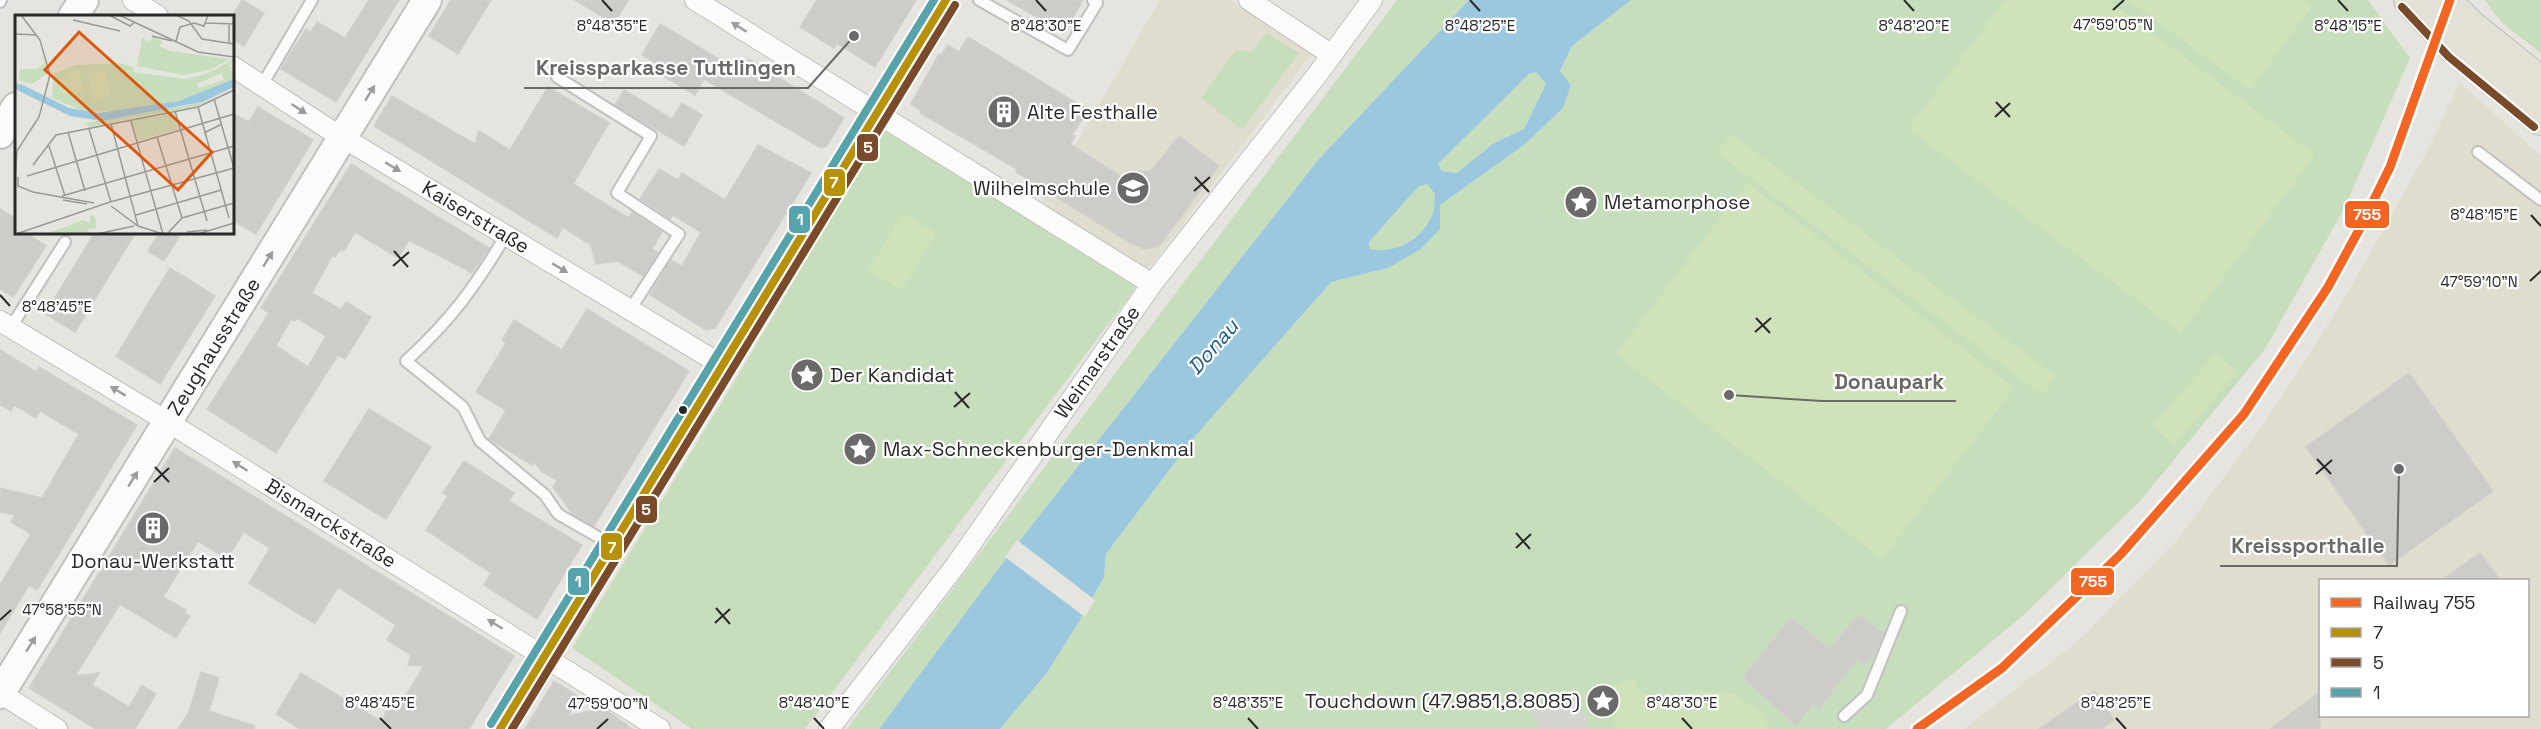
<svg xmlns="http://www.w3.org/2000/svg" width="2541" height="729" viewBox="0 0 2541 729" font-family="'Space Grotesk',sans-serif">
  <rect width="100%" height="100%" fill="#e6e4df"/>
  <g fill="#e0dcce" fill-rule="evenodd">
    <polygon points="1160,0 1230,0 1313,52 1147,271 1042,202"/>
    <path d="M2460,83L2541,156V729H1964L2077,642L2179,538L2269,416L2343,301L2422,161ZM2320,580H2528V716H2320Z"/>
  </g>
  <g fill="#c7debc">
    <polygon points="1397,0 1469,0 1318,160 1014,548 879,729 847,729"/>
    <polygon points="1631,0 2368,0 2410,58 2344,209 2265,349 2140,501 2025,614 1886,729 1000,729 1046,674 1077,625 1104,577 1106,554 1191,441 1331,282 1388,268 1440,229 1439,205 1524,145 1563,108 1571,85 1560,72 1572,46"/>
    <polygon points="2485,0 2541,0 2541,53 2501,22"/>
    <polygon points="1266,33 1299,53 1242,130 1201,98 1235,50 1251,52"/>
    <polygon points="1536,72 1546,84 1524,129 1494,143 1457,173 1442,171 1438,164 1529,74"/>
    <polygon points="883,130 1137,286 805,729 692,729 572,648 734,382"/>
    <path d="M1427,184L1435,194C1434,200 1435,208 1433,213C1423,239 1396,254 1370,249L1369,242L1418,187Z"/>
  </g>
  <g fill="#cfe2ba">
    <polygon points="2005,0 2108,0 2315,155 2181,333 1908,129"/>
    <polygon points="2128,0 2304,0 2312,6 2250,90"/>
    <polygon points="1731,134 2056,376 2042,395 1717,153"/>
    <polygon points="1747,183 2014,388 1882,559 1616,354"/>
    <polygon points="903,213 936,233 901,290 868,270"/>
    <polygon points="2216,353 2237,372 2174,445 2152,426"/>
    <polygon points="1633,677 1639,691 1666,700 1700,692 1732,693 1761,712 1770,729 1617,729 1601,692"/>
  </g>
  <polygon fill="#d6d4cf" points="1577,698 1591,729 1540,729 1531,711"/>
  <path fill="#9bc8df" fill-rule="evenodd" d="M1469,0H1631L1572,46L1560,71L1571,85L1563,108L1524,145L1440,205V229L1421,249L1388,268L1331,282L1191,441L1106,554L1104,577L1077,625L1046,674L1000,729H879L1014,548L1318,160ZM1536,72L1546,84L1524,129L1494,143L1457,173L1442,171L1438,164L1529,74ZM1427,184L1435,194C1434,199 1435,208 1433,213C1423,239 1397,254 1370,249L1369,242L1418,187Z"/>
  <polygon fill="#e6e4df" points="1017,540 1095,600 1085,617 1005,557"/>
  <g fill="#ceccc9" stroke="#d1cfcb" stroke-width="1.5" fill-rule="evenodd">
    <polygon points="242,0 264,13 244,46 232,39 232,16"/>
    <polygon points="369,0 399,0 336,102 281,69 306,29 311,32 317,22 345,38"/>
    <polygon points="451,0 491,0 458,54 429,36"/>
    <polygon points="575,0 628,0 614,24"/>
    <polygon points="817,0 916,0 875,67 837,43 834,48 800,27"/>
    <polygon points="1007,0 1083,0 1064,33"/>
    <polygon points="660,24 741,72 749,59 844,118 826,147 819,147 704,79 695,95 658,73 662,67 642,55"/>
    <polygon points="968,37 1088,110 1072,135 1075,136 1070,144 1122,177 1134,171 1151,171 1179,136 1219,166 1159,246 1144,249 1127,241 1016,172 1017,169 920,113 921,111 911,104 939,54 941,56 948,45 959,52"/>
    <polygon points="548,87 609,123 573,184 629,218 632,212 662,232 652,249 658,252 643,276 618,261 596,264 591,245 563,227 557,238 374,126 392,96 475,144 479,131 510,150"/>
    <polygon points="624,90 672,119 682,103 702,115 684,146 615,105"/>
    <polygon points="258,107 313,140 256,234 232,220 232,113 249,122"/>
    <polygon points="758,145 811,173 715,328 706,330 650,295 671,260 682,266 701,232 673,215 670,219 640,199 659,169 678,180 682,173 725,200"/>
    <path d="M351,164L489,248L472,273L409,240L398,258L355,232L344,251L340,249L335,257L332,256L312,293L341,310L346,302L371,317L345,359L338,355L276,453L207,409L269,313L261,308ZM297,318L326,336L308,367L276,346L291,319L295,321Z"/>
    <polygon points="0,209 16,219 16,232 25,232 46,246 13,297 0,289"/>
    <polygon points="95,232 136,232 75,332 45,314"/>
    <polygon points="160,232 182,232 164,261 148,251"/>
    <polygon points="170,268 215,296 160,384 116,356"/>
    <polygon points="587,309 689,371 594,526 572,513 553,487 557,480 541,471 534,462 532,465 489,439 506,410 476,392 506,343 502,340 514,320 562,350"/>
    <polygon points="0,350 36,372 39,367 137,425 37,590 29,585 0,633 0,585 31,534 11,522 15,515 0,512 0,488 42,498 79,434 40,411 36,418 14,405 11,411 0,405"/>
    <polygon points="2409,373 2493,491 2389,565 2306,447"/>
    <polygon points="369,409 431,447 386,519 324,481"/>
    <polygon points="175,448 514,656 469,729 300,729 276,714 301,673 382,722 388,707 396,712 424,666 408,665 411,655 387,640 396,625 338,587 315,624 249,583 270,548 244,532 227,559 198,541 163,597 186,610 184,613 190,616 176,638 120,604 75,676 99,673 92,685 129,707 142,685 156,694 135,729 96,729 29,688"/>
    <polygon points="464,461 514,493 509,501 582,545 537,619 484,585 491,573 426,530 448,496 443,493"/>
    <polygon points="2480,553 2500,580 2442,580"/>
    <polygon points="1858,615 1884,633 1878,648 1865,665 1857,659 1819,709 1812,704 1796,726 1743,677 1791,618 1830,649"/>
    <polygon points="201,672 219,678 209,711 255,726 254,729 178,729 189,712"/>
    <polygon points="554,681 579,697 568,716 604,708 632,729 525,729"/>
    <polygon points="2094,691 2114,720 2101,729 2039,729"/>
    <polygon points="2320,692 2320,729 2270,729"/>
  </g>
  <g fill="none" stroke-linecap="round" stroke-linejoin="round">
    <g stroke="#c1c0c0" stroke-width="14">
      <g id="lane">
        <polyline points="979,0 1068,50 1097,3 1093,0"/>
        <polyline points="0,2 1,0"/>
        <polyline points="557,77 651,136 617,193 679,234 630,310"/>
        <polyline points="262,85 312,0"/>
        <polyline points="2478,152 2541,200"/>
        <path d="M506,235C475,287 451,320 406,361L463,407L480,441L545,495L558,514L612,545"/>
        <polyline points="11,327 65,242"/>
        <polyline points="1844,716 1867,695 1901,611"/>
      </g>
    </g>
    <g stroke="#c1c0c0" stroke-width="22">
      <g id="street">
        <polyline points="133,0 158,16"/>
        <polyline points="695,0 1152,284"/>
        <polyline points="1249,0 1332,55"/>
        <polyline points="232,66 327,128 722,365"/>
        <polyline points="0,321 168,422 660,729"/>
        <polyline points="0,693 57,729"/>
        <polyline points="500,729 946,0"/>
        <polyline points="829,729 956,565 1152,284 1317,75 1372,0"/>
      </g>
    </g>
    <g stroke="#c1c0c0" stroke-width="32">
      <g id="secondary">
        <polyline points="73,16 84,0"/>
        <polyline points="0,134 16,107"/>
        <path id="s1" d="M0,694L427,0"/>
      </g>
    </g>
    <g stroke="#bfbebd" stroke-width="34">
      <g id="primary">
        <polyline points="2410,0 2456,49 2541,119"/>
        <polyline points="2444,0 2470,26 2541,83"/>
      </g>
    </g>
    <use href="#lane" stroke="#fbfbfa" stroke-width="10"/>
    <use href="#street" stroke="#fbfbfa" stroke-width="20"/>
    <use href="#secondary" stroke="#fbfbfa" stroke-width="28"/>
    <use href="#primary" stroke="#e3e1d5" stroke-width="32"/>
    <g stroke="#fff" stroke-width="12">
      <polyline id="bus-1" points="500,729 946,0"/>
    </g>
    <g stroke="#fff" stroke-width="12">
      <g id="bus-2">
        <polyline points="2402,7 2449,57 2534,127"/>
        <polyline points="512,729 955,5"/>
      </g>
    </g>
    <g stroke="#fff" stroke-width="12">
      <polyline id="bus-3" points="491,724 934,0"/>
    </g>
    <use href="#bus-1" stroke="#b8910a" stroke-width="8"/>
    <use href="#bus-2" stroke="#7a4b2a" stroke-width="8"/>
    <use href="#bus-3" stroke="#57a3ab" stroke-width="8"/>
    <g stroke="#fff" stroke-width="14">
      <polyline id="rail-1" points="1917,729 2002,668 2121,554 2244,414 2328,287 2360,228 2390,167 2450,0"/>
    </g>
    <use href="#rail-1" stroke="#f26522" stroke-width="9"/>
  </g>
  <defs><path id="oneway-solid" d="M-6-.8H1V-3.2L6.5 0L1 3.2V.8H-6Z" transform="scale(1.5)"/></defs>
  <g fill="#9c9c9c">
    <use href="#oneway-solid" transform="translate(739 27) rotate(-148)"/>
    <use href="#oneway-solid" transform="translate(370 93) rotate(-58)"/>
    <use href="#oneway-solid" transform="translate(299 109) rotate(33)"/>
    <use href="#oneway-solid" transform="translate(393 167) rotate(31)"/>
    <use href="#oneway-solid" transform="translate(268 259) rotate(-58)"/>
    <use href="#oneway-solid" transform="translate(560 268) rotate(31)"/>
    <use href="#oneway-solid" transform="translate(118 391) rotate(-149)"/>
    <use href="#oneway-solid" transform="translate(240 466) rotate(-148)"/>
    <use href="#oneway-solid" transform="translate(133 479) rotate(-58)"/>
    <use href="#oneway-solid" transform="translate(495 624) rotate(-148)"/>
    <use href="#oneway-solid" transform="translate(31 644) rotate(-58)"/>
  </g>
  <path fill="none" stroke="#292929" stroke-width="2" d="M602,0L612,11M1036,0L1046,11M1470,0L1480,11M1904,0L1914,11M2338,0L2348,11M2113,10L2124,0M1996,102L2010,117M1995,117L2010,103M1195,177L1209,192M1194,191L1210,177M2531,215L2541,226M394,251L408,267M393,266L409,252M2530,281L2541,271M0,295L10,306M1756,318L1770,333M1755,332L1771,318M955,392L969,408M954,407L970,393M2317,459L2331,474M155,467L169,482M2316,474L2332,460M154,482L169,468M1516,533L1530,549M1516,548L1531,534M716,608L730,624M0,620L11,610M715,623L730,609M380,718L391,729M814,718L824,729M1248,718L1258,729M1682,718L1692,729M2116,718L2126,729M597,729L608,719"/>
  <defs>
    <g id="building-disc" transform="scale(1.725)"><circle r="9.5" fill="#6b6a69" stroke="#fff"/><path d="M-4-6H4V6H1V3H-1V6H-4ZM-2.5-4.3h1.7v1.8h-1.7ZM.8-4.3h1.7v1.8H.8ZM-2.5-1h1.7V.8h-1.7ZM.8-1h1.7V.8H.8Z" fill="#fff"/></g>
    <g id="school-disc" transform="scale(1.725)"><circle r="9.5" fill="#6b6a69" stroke="#fff"/><path d="M0-5L7-2L0 1L-7-2ZM-4 1L0 2.5L4 1V4Q0 6-4 4Z" fill="#fff"/></g>
    <g id="sight-disc" transform="scale(1.725)"><circle r="9.5" fill="#6b6a69" stroke="#fff"/><path d="M0-6L1.8-2.2L6-1.7L2.9 1.2L3.7 5.4L0 3.3L-3.7 5.4L-2.9 1.2L-6-1.7L-1.8-2.2Z" fill="#fff"/></g>
  </defs>
  <g fill-rule="evenodd">
    <use href="#building-disc" x="1004" y="112"/>
    <use href="#school-disc" x="1133" y="188"/>
    <use href="#sight-disc" x="1581" y="202"/>
    <use href="#sight-disc" x="807" y="375"/>
    <use href="#sight-disc" x="860" y="449"/>
    <use href="#building-disc" x="153" y="528"/>
    <use href="#sight-disc" x="1603" y="701"/>
  </g>
  <circle fill="#292929" stroke="#fff" stroke-width="2" cx="683" cy="410" r="5"/>
  <g text-anchor="middle" stroke-width="4.5" stroke-linejoin="round" paint-order="stroke">
    <g font-size="20" fill="#292929" stroke="#fff" text-anchor="start">
      <text x="1027" y="119">Alte Festhalle</text>
      <text x="1110" y="195" text-anchor="end">Wilhelmschule</text>
      <text x="1604" y="209">Metamorphose</text>
      <text x="830" y="382">Der Kandidat</text>
      <text x="883" y="456">Max-Schneckenburger-Denkmal</text>
      <text x="153" y="568" text-anchor="middle">Donau-Werkstatt</text>
      <text x="1580" y="708" text-anchor="end">Touchdown (47.9851,8.8085)</text>
    </g>
    <g font-size="20" fill="#292929" stroke="#fff">
      <text transform="translate(476 217) rotate(31)" y="7">Kaiserstraße</text>
      <text dy="7" stroke="none"><textPath href="#s1" startOffset="408">Zeughausstraße</textPath></text>
      <text transform="translate(1097 362) rotate(-55)" y="7">Weimarstraße</text>
      <text transform="translate(331 523) rotate(32)" y="7">Bismarckstraße</text>
    </g>
    <g font-size="21" font-style="italic" fill="#1d5a88" stroke="#fff">
      <text transform="translate(1213 347) rotate(-49)" y="7">Donau</text>
    </g>
  </g>
  <g transform="translate(15 15)">
    <rect width="219" height="219" fill="#e6e4df"/>
    <path d="M138,21L147,26L145,31L155,36L215,44L194,55L168,60L122,51L127,23L135,27ZM26,37L33,58L17,69L4,65L5,54H21L29,49ZM219,44L213,53L219,51L215,55L219,57V64L178,82L131,94L71,97L37,83L39,58L61,50L104,48L119,52L118,57L171,64L194,58ZM207,58L209,65L184,73L182,69ZM219,72L182,91L74,112L70,108L174,90ZM160,98L163,114L123,126L117,106ZM80,200L81,213L73,214L74,219H31L68,205L75,208V201Z" fill="#c7debc" fill-rule="evenodd"/>
    <path d="M64,55L69,78H47L42,66L49,64L51,69L49,58ZM91,57L95,80L78,86L73,58Z" fill="#cfe2ba"/>
    <path d="M219,64V72L186,87L87,106L55,101L0,74V68L8,70L54,93L83,98L164,86Z" fill="#9bc8df"/>
    <path fill="none" stroke="#9a9996" stroke-width="1.5" d="M94,0L115,11L120,7M104,0L183,37L219,42M161,0L174,6L187,24L219,29M58,5L105,16M191,8L219,9M0,19L22,20M137,21L157,26M161,26L165,12L179,8L189,11L193,0M214,29V10M199,84L219,153M183,92L214,203M160,96L192,206M116,106L148,219M96,109L123,211M74,114L96,187M53,117L70,176M189,118L207,109M142,122L167,203M34,131L50,181M18,150L41,120L183,92L219,75M12,161L219,99M3,162V171L18,177L79,188M0,164L2,136L24,102L35,60L25,25L6,0M47,181L219,131M48,185L72,189M96,191L123,211L148,219M121,200L206,175M172,217L192,215M1,219L95,187L219,153M82,219L119,211M152,219L167,203L219,188M183,219L219,208"/>
    <path fill="#de570d" fill-opacity="0.15" stroke="#de570d" stroke-width="3" d="M64,17L197,137L163,175L30,55Z"/>
    <rect width="219" height="219" fill="none" stroke="#292929" stroke-width="3"/>
  </g>
  <g font-size="15" text-anchor="middle" fill="#292929" stroke="#fff" stroke-width="4.5" stroke-linejoin="round" paint-order="stroke">
    <text x="2113" y="30">47°59'05"N</text>
    <text x="612" y="31">8°48'35"E</text>
    <text x="1046" y="31">8°48'30"E</text>
    <text x="1480" y="31">8°48'25"E</text>
    <text x="1914" y="31">8°48'20"E</text>
    <text x="2348" y="31">8°48'15"E</text>
    <text x="2484" y="220">8°48'15"E</text>
    <text x="2479" y="287">47°59'10"N</text>
    <text x="57" y="312">8°48'45"E</text>
    <text x="62" y="615">47°58'55"N</text>
    <text x="380" y="708">8°48'45"E</text>
    <text x="814" y="708">8°48'40"E</text>
    <text x="1248" y="708">8°48'35"E</text>
    <text x="1682" y="708">8°48'30"E</text>
    <text x="2116" y="708">8°48'25"E</text>
    <text x="608" y="709">47°59'00"N</text>
  </g>
  <path fill="none" stroke="#6b6a69" stroke-width="2" d="M854 36L808 88H524M1729 395L1822 401H1956M2399 469L2397 566H2220"/>
  <g fill="#6b6a69" stroke="#fff" stroke-width="2">
    <circle cx="854" cy="36" r="6"/>
    <circle cx="1729" cy="395" r="6"/>
    <circle cx="2399" cy="469" r="6"/>
  </g>
  <g font-size="21" text-anchor="middle" font-weight="bold" fill="#6b6a69" stroke="#fff" stroke-width="4.5" stroke-linejoin="round" paint-order="stroke">
    <text x="666" y="75">Kreissparkasse Tuttlingen</text>
    <text x="1889" y="389">Donaupark</text>
    <text x="2308" y="553">Kreissporthalle</text>
  </g>
  <g stroke="#fff" stroke-width="2">
    <rect x="856" y="133" width="23" height="29" rx="6" fill="#7a4b2a"/>
    <rect x="823" y="168" width="23" height="29" rx="6" fill="#b8910a"/>
    <rect x="2344" y="200" width="46" height="29" rx="6" fill="#f26522"/>
    <rect x="788" y="205" width="23" height="29" rx="6" fill="#57a3ab"/>
    <rect x="635" y="495" width="23" height="29" rx="6" fill="#7a4b2a"/>
    <rect x="600" y="532" width="23" height="29" rx="6" fill="#b8910a"/>
    <rect x="2070" y="567" width="45" height="29" rx="6" fill="#f26522"/>
    <rect x="567" y="567" width="23" height="29" rx="6" fill="#57a3ab"/>
  </g>
  <g font-size="16" text-anchor="middle" font-weight="bold" fill="#fff">
    <text x="868" y="153">5</text>
    <text x="834" y="188">7</text>
    <text x="2367" y="220">755</text>
    <text x="800" y="225">1</text>
    <text x="646" y="515">5</text>
    <text x="612" y="553">7</text>
    <text x="2093" y="587">755</text>
    <text x="578" y="587">1</text>
  </g>
  <rect x="2319" y="579" width="210" height="138" fill="#ffffff" stroke="#a9a9a9" stroke-width="1.5"/>
  <rect x="2331" y="598" width="30" height="9" fill="#f26522" stroke="#a9a9a9" stroke-width="1.5"/>
  <text x="2373" y="609" font-size="18" fill="#292929">Railway 755</text>
  <rect x="2331" y="628" width="30" height="9" fill="#b8910a" stroke="#a9a9a9" stroke-width="1.5"/>
  <text x="2373" y="639" font-size="18" fill="#292929">7</text>
  <rect x="2331" y="658" width="30" height="9" fill="#7a4b2a" stroke="#a9a9a9" stroke-width="1.5"/>
  <text x="2373" y="669" font-size="18" fill="#292929">5</text>
  <rect x="2331" y="688" width="30" height="9" fill="#57a3ab" stroke="#a9a9a9" stroke-width="1.5"/>
  <text x="2373" y="699" font-size="18" fill="#292929">1</text>
</svg>
